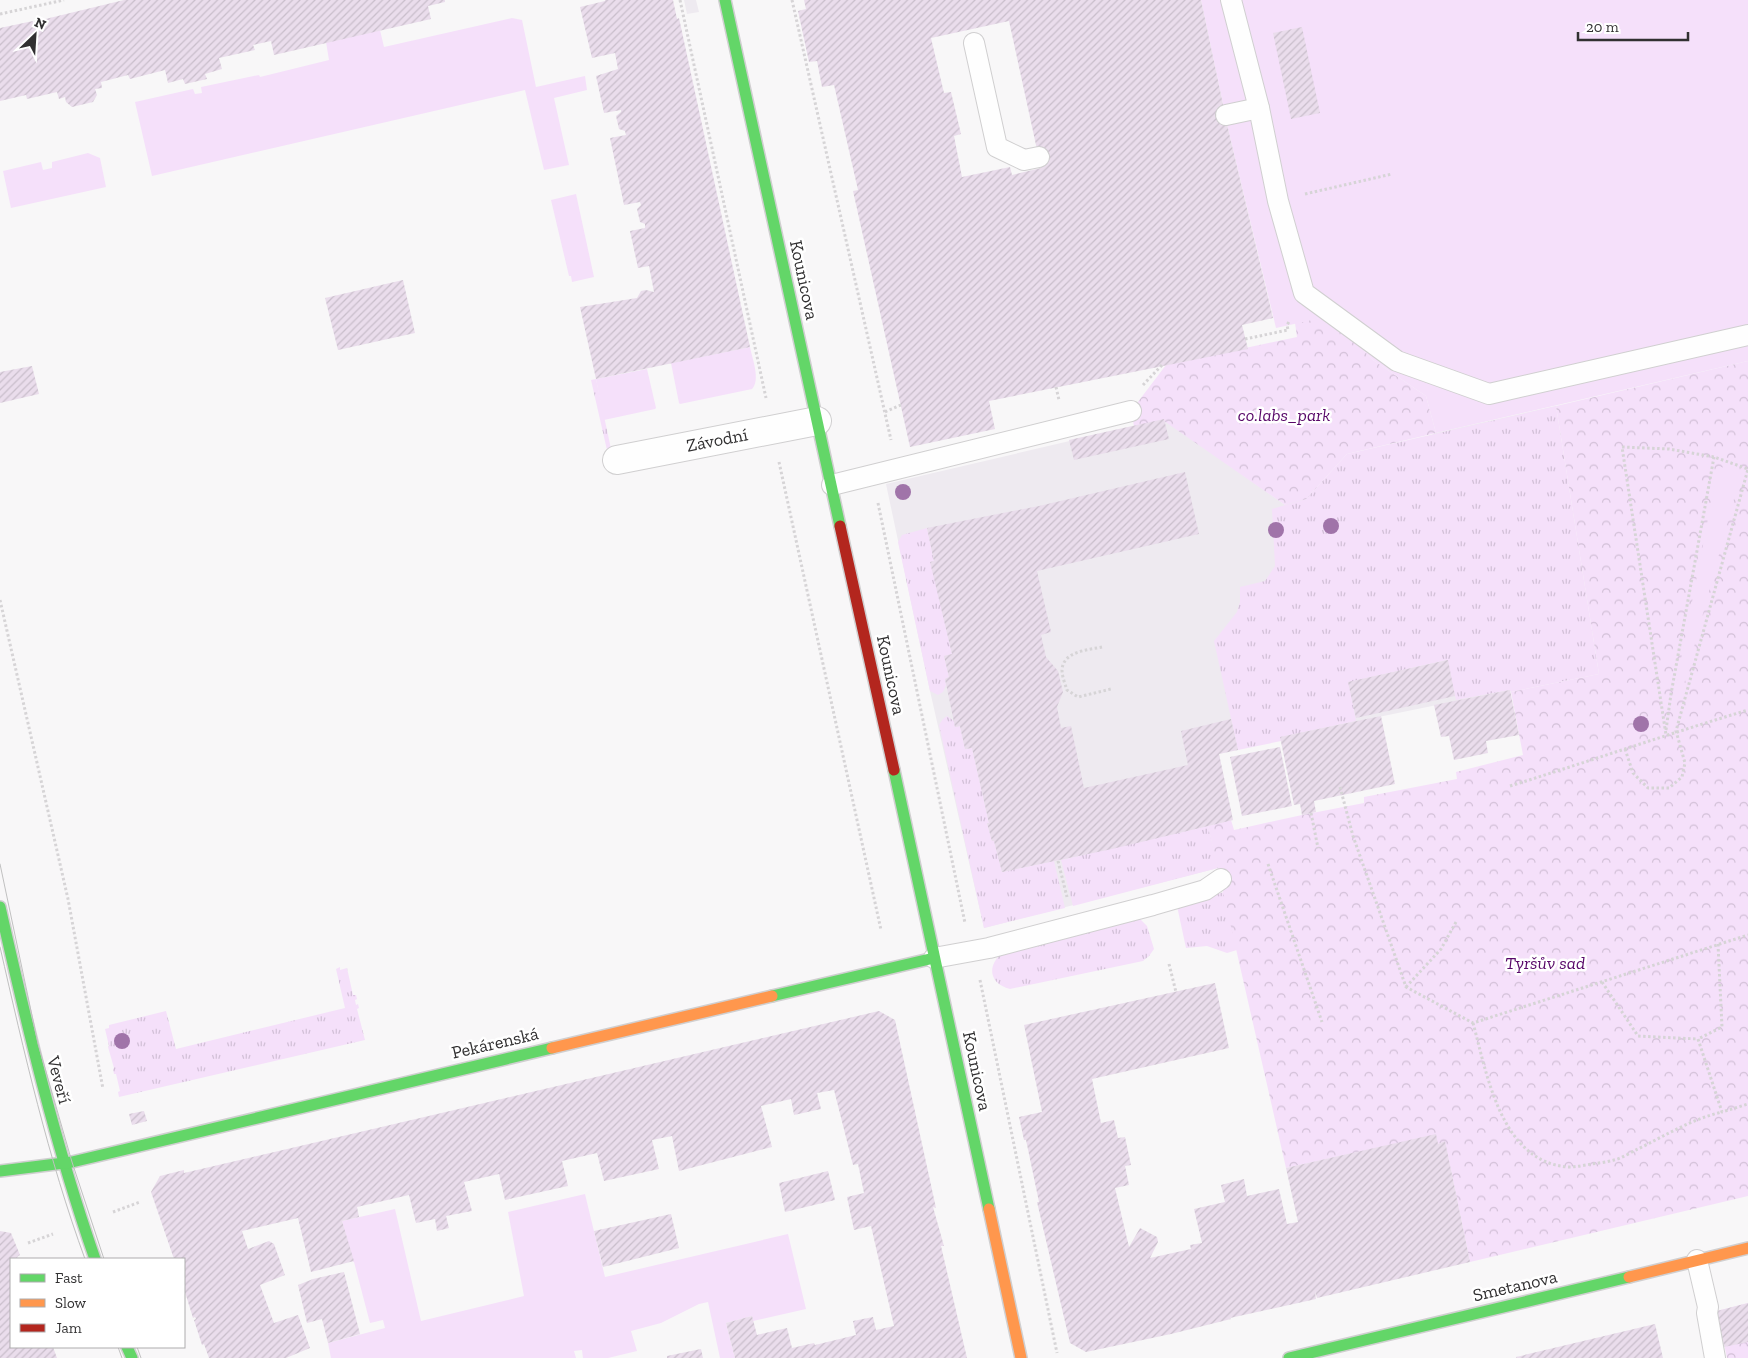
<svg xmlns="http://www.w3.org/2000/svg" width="1748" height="1358" viewBox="0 0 1748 1358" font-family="'Zilla Slab',serif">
  <defs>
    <pattern id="grass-tufts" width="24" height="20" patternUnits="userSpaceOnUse" patternTransform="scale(1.25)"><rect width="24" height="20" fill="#f5e0fa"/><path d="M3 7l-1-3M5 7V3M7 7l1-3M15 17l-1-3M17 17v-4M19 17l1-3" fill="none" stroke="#d2c0d7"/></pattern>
    <pattern id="forest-crowns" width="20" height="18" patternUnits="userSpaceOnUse" patternTransform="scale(1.25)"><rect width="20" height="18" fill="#f5e0fa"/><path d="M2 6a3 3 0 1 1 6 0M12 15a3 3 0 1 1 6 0" fill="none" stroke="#d2c0d7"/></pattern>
    <pattern id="building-hatch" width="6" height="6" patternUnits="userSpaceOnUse" patternTransform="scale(1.25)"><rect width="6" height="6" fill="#eaddec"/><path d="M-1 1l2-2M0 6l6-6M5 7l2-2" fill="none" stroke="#c9becb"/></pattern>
  </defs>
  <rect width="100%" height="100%" fill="#f8f7f8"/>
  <g fill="#eeeaf0">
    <polygon points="684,0 696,0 699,12 687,14"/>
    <polygon points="1556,406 1511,692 1510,690 1281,737 1219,754 1233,820 1208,826 1218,868 984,928 930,691 886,484 1164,419 1285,505 1436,433"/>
  </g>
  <g fill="url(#grass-tufts)">
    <polygon points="596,379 616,472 612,472 591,380"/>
    <polygon points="1556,406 1599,674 1511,692 1510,690 1456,700 1447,660 1349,682 1356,721 1281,737 1281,741 1238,750 1214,641 1237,612 1240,602 1240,587 1265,581 1275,566 1272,509 1306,499 1347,454"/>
    <polygon points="927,528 934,561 931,562 952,654 944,656 949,677 945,679 946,685 943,692 938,695 930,691 898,542 902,535"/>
    <polygon points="947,716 954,721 955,727 960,726 965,749 972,748 989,823 987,823 992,841 994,841 1002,872 1054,861 1065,908 984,928 939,725 943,719"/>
    <polygon points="1208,826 1218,868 1073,906 1061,860"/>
    <polygon points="1224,892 1237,950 1227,953 1207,946 1186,948 1177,906"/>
    <path d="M1140,919L1147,926L1154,949L1149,956L1143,961L1010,989C990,984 986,967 1002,953L1128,920Z"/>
    <polygon points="340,967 340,970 347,968 353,995 356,995 357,999 355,1000 356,1005 358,1004 359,1008 357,1009 365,1040 119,1097 118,1092 120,1091 116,1074 114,1074 113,1069 114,1068 108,1047 109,1046 105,1029 109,1028 109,1025 166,1011 176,1049 345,1008 336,969"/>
  </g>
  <g fill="url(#forest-crowns)">
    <polygon points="1330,316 1373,360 1426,396 1436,433 1347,454 1306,499 1285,505 1164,421 1134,426 1131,411 1166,365 1297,337 1295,323"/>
    <polygon points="1748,361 1748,1196 1470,1262 1445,1142 1438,1144 1435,1135 1286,1168 1208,826 1231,820 1234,830 1302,815 1364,803 1364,797 1457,779 1456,772 1523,755 1511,692 1599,674 1556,406"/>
    <polygon points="1748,1303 1748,1358 1727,1358 1717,1311"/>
  </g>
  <g fill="#f5e0fa">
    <polygon points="1201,0 1748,0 1748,361 1436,433 1426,396 1373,360 1330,316 1276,328 1229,133"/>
    <polygon points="512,18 522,20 536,87 585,76 587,90 554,98 569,165 544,170 525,90 152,176 135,102 193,89 195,94 202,93 201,87 259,75 260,77 329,60 326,42 380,30 384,47"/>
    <polygon points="88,153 100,158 106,187 11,208 3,171 41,162 43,170 52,168 52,162"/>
    <polygon points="576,194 594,277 572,282 571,276 569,276 551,200"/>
    <path d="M750,347C752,358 761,380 752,389L680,404L679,403L671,363Z"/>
    <polygon points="647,369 656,408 655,409 604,420 596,379"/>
    <polygon points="1718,466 1741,473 1680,699 1674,696"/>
    <polygon points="585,1194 605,1277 788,1234 806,1309 753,1321 752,1316 726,1323 735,1358 720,1358 708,1302 699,1304 661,1323 631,1331 637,1351 608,1358 583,1358 582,1350 574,1351 576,1358 331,1358 328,1343 385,1328 383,1320 370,1323 354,1262 353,1262 342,1221 395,1209 421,1321 524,1296 508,1212"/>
  </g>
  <g fill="url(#building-hatch)" fill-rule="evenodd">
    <polygon points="124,0 445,0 445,2 428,6 431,19 274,55 271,41 253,45 255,50 219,58 222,69 205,74 207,79 185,84 183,79 168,83 165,70 130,79 128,75 101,82 102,88 95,89 97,95 93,102 72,107 66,102 65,97 59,99 57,92 27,99 26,95 0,101 0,28 33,21 33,22"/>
    <polygon points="605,0 673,0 677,19 679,18 750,347 596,379 580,307 637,298 641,291 646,290 654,292 649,266 638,268 630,231 645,228 645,224 640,222 637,209 641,205 640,202 624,205 610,138 626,135 625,131 619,129 616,116 621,112 621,110 604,113 596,76 618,69 615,53 592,58 580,7 605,1"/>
    <path d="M804,0H1201L1229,133L1273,318L1242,325L1248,349L989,401L995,429L910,447L853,191L858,190L834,85L822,87L817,61L809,62L798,11L806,9ZM1009,21L1041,168L1012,175L1010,167L962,177L954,136L961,134L951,92L944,93L931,38Z"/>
    <polygon points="1302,27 1320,113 1291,119 1273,33"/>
    <polygon points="403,280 415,333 338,350 325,298"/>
    <polygon points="32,366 39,394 0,403 0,372"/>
    <polygon points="1164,419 1169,439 1074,460 1069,440"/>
    <polygon points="1185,472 1199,534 1037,571 1051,632 1041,635 1046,657 1058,671 1063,692 1057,707 1061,728 1071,726 1084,788 1188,765 1181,731 1231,719 1238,750 1219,754 1233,820 1112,849 1002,872 994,841 992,841 987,823 989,823 972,748 965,749 960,726 955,727 945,679 949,677 944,656 952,654 930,562 934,561 927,528 1039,506"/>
    <polygon points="1448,660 1455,696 1356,718 1348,682"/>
    <polygon points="1510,690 1519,735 1486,741 1488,753 1454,760 1449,736 1441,737 1434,705"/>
    <polygon points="1381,716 1395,784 1314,801 1316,812 1302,815 1300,804 1294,805 1280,737"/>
    <polygon points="1280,747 1292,806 1242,816 1230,757"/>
    <polygon points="1215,983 1229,1048 1092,1079 1101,1123 1114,1120 1118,1138 1125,1137 1131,1165 1125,1166 1129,1185 1115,1188 1129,1247 1140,1228 1157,1237 1158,1242 1150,1258 1191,1249 1190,1245 1202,1243 1194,1209 1225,1202 1221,1185 1244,1179 1247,1196 1279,1189 1287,1224 1298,1222 1286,1168 1436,1134 1438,1144 1445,1141 1470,1262 1317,1298 1315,1291 1316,1299 1230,1318 1231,1319 1171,1334 1086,1352 1070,1343 1037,1202 1039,1202 1026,1140 1024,1140 1019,1117 1042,1112 1024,1025"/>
    <polygon points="879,1011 895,1020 936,1208 933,1207 944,1246 941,1246 967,1358 735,1358 726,1323 752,1316 757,1335 787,1328 792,1348 814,1343 815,1345 856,1335 853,1321 873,1317 876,1330 894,1326 871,1226 854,1230 847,1197 864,1193 858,1164 853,1165 834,1090 817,1093 821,1109 794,1115 791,1099 761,1106 772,1147 679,1171 672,1136 652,1140 659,1169 604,1181 597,1153 562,1161 568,1186 505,1200 499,1174 464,1182 472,1211 446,1216 449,1228 437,1231 435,1219 416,1223 409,1195 357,1207 359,1217 342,1221 354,1261 311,1272 298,1218 242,1231 248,1249 269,1241 274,1244 285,1275 260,1285 274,1323 298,1315 310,1348 286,1358 209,1358 204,1344 202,1345 194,1320 196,1319 195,1317 193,1318 184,1289 184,1259 174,1259 151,1192 160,1176 184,1170 184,1173"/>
    <polygon points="144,1111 147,1121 132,1125 129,1114"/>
    <polygon points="828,1171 835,1200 785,1212 779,1183"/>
    <polygon points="671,1214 679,1248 603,1267 594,1231"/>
    <polygon points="0,1231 11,1233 20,1255 17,1257 18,1259 11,1259 11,1347 53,1347 57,1358 0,1358"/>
    <polygon points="344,1272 360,1334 328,1343 322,1319 307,1323 298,1285 313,1279"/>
    <polygon points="1748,1303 1748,1342 1724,1347 1717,1311"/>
    <polygon points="1655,1324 1663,1358 1516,1358 1516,1357"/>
    <polygon points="701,1349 703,1358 667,1358 667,1356"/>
  </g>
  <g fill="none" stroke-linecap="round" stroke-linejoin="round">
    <g stroke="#d0cfd0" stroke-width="22">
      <g id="lane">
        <polyline points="1231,0 1259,108 1278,201 1304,293 1397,361 1489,394 1748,335"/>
        <polyline points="974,43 997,147 1024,160 1039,157"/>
        <polyline points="1226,115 1259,108"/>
        <polyline points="832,485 1131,411"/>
        <polyline points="934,958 989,948 1153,905 1205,890 1221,879"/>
        <polyline points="1697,1260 1708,1307 1707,1313 1715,1358"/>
      </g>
    </g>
    <g stroke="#d0cfd0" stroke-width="30">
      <polyline id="street" points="617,460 817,421"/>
    </g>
    <g stroke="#d0cfd0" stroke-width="14">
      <g id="fast">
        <polyline points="725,0 840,526"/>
        <polyline points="894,770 989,1209"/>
        <path d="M0,907C27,1026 55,1144 95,1259"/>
        <polyline points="772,996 934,958"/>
        <polyline points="0,1171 72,1162 552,1048"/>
        <polyline points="127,1347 132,1358"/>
        <polyline points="1289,1358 1629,1277"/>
      </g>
    </g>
    <g stroke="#d0cfd0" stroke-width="14">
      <g id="slow">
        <polyline points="552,1048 772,996"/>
        <polyline points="989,1209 1021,1358"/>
        <polyline points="1629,1277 1748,1248"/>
      </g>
    </g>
    <g stroke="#d0cfd0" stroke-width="14">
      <polyline id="jam" points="840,526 894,770"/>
    </g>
    <g stroke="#d6d4d6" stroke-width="3" stroke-dasharray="2.5 2.5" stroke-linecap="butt">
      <polyline points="680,0 766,398"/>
      <polyline points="792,0 891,440"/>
      <polyline points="0,14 64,0"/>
      <polyline points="1305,194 1392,174"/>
      <polyline points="1245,339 1288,330 1287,325 1290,320"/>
      <polyline points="1143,385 1162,365"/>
      <polyline points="1056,387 1059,400"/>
      <polyline points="885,412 901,405"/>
      <polyline points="779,462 881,930"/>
      <polyline points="878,503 965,923"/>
      <polyline points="0,600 68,899 103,1089"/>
      <path d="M1102,647C1088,650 1063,651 1062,670C1062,676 1065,684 1067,690L1078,697L1111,689"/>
      <polyline points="1666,730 1671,694 1714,457"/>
      <polyline points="1625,749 1633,773 1648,788 1669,788 1682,777 1685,763 1676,731 1748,469 1714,457 1669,449 1622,447 1666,735"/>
      <path d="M1510,786C1590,761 1668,734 1748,710"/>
      <polyline points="1340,787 1353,836 1406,987 1473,1023 1748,935"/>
      <polyline points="1311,813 1318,848"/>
      <polyline points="1058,861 1067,897"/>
      <polyline points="1268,864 1322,1022"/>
      <polyline points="1718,944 1722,1027 1698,1039 1722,1112 1748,1104"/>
      <polyline points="1169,964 1176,992"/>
      <polyline points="980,980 1057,1353"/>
      <polyline points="1602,982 1638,1036 1698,1039"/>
      <polyline points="1406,987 1441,949 1456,922"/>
      <path d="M1473,1023C1487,1074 1501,1163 1569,1167C1577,1167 1585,1165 1592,1164C1599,1163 1607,1162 1614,1160C1623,1158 1631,1152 1638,1149C1666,1135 1692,1119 1722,1112"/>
      <polyline points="113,1212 140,1202"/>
      <polyline points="28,1243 53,1234"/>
    </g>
    <use href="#lane" stroke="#fefefe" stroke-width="20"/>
    <use href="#street" stroke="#fefefe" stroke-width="28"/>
    <use href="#fast" stroke="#63d668" stroke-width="11"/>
    <use href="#slow" stroke="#ff974d" stroke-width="11"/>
    <use href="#jam" stroke="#b3261e" stroke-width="11"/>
    <g stroke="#c0c0c0" stroke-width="1">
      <polyline points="0,864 38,1044 72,1162 104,1259"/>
      <path d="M0,947C24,1052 48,1158 85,1259"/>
      <polyline points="118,1347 122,1358"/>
      <polyline points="137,1347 141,1358"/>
    </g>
  </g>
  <g fill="#a074a9">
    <circle cx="903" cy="492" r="8"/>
    <circle cx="1331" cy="526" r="8"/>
    <circle cx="1276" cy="530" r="8"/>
    <circle cx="1641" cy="724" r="8"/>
    <circle cx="122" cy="1041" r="8"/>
  </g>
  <g text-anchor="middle" stroke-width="5" stroke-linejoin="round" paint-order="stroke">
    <g font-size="18" fill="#313031" stroke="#fff">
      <text transform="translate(804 280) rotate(78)" y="6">Kounicova</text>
      <text transform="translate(717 440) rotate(-11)" y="6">Závodní</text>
      <text transform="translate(891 675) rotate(78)" y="6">Kounicova</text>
      <text transform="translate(495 1043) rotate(-13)" y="6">Pekárenská</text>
      <text transform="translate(977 1071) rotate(78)" y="6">Kounicova</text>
      <text transform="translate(59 1080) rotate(75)" y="6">Veveří</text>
      <text transform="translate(1515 1286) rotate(-13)" y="6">Smetanova</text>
    </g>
    <g font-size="18" font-style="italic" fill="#580869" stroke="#fff">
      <text x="1284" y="421">co.labs_park</text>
      <text x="1545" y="969">Tyršův sad</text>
    </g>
  </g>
  <rect x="10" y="1258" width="175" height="90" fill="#ffffff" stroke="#adacad"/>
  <rect x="20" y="1274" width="25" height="8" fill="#63d668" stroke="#adacad"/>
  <text x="55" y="1283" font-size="15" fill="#313031">Fast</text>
  <rect x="20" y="1299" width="25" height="8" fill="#ff974d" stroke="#adacad"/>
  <text x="55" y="1308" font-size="15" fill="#313031">Slow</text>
  <rect x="20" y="1324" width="25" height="8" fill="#b3261e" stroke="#adacad"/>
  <text x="55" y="1333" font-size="15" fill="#313031">Jam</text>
  <g transform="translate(35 35) rotate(25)" stroke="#ffffff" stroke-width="4" paint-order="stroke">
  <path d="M0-4L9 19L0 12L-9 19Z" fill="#313031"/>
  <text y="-8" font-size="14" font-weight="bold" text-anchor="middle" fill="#313031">N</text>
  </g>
  <path d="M1578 32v8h110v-8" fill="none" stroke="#313031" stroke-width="2.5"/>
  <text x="1586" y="32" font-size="15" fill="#313031" stroke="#ffffff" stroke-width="4" paint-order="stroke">20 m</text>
</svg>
